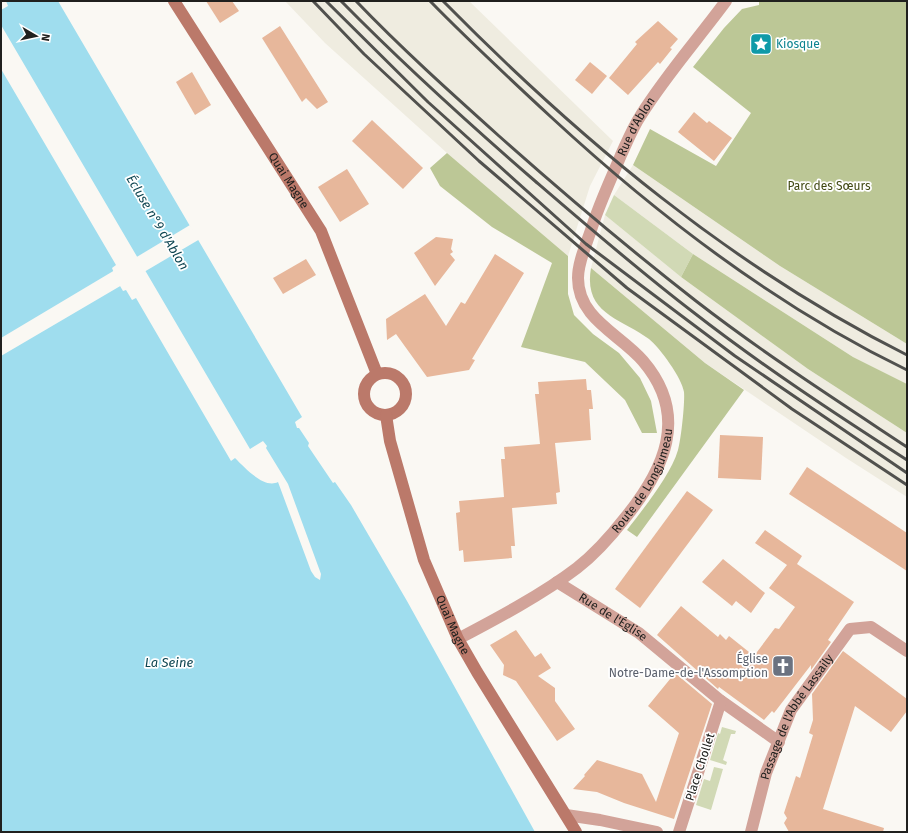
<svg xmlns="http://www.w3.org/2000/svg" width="908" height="833" viewBox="0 0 908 833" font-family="'Fira Sans',sans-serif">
  <rect width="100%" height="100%" fill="#faf8f3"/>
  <g fill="#efece0">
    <polygon points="285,1 469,1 613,141 590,186 568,256 447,153 325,43"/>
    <polygon points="633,165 780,266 907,344 907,384 853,357 693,254 614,195"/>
    <polygon points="605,215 681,277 808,369 907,433 907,497 846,458 705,363 591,268"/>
  </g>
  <g fill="#d1d9b5">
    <polygon points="614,195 693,254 681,277 605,215"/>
    <polygon points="722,727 736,731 735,734 731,734 723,760 727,762 726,765 710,760 718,733 720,734"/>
    <polygon points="714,767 723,769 711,810 696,805 704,779 710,781"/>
  </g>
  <g fill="#bcc796">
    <polygon points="759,1 907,1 907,344 780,266 633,165 650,129 716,166 751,113 693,67 724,28 742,9 759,5"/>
    <polygon points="447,153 568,256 568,294 574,315 593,334 619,353 640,378 651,401 657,433 642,433 625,400 585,362 521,347 552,263 492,227 440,186 430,168"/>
    <polygon points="693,254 853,357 907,384 907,433 808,369 681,277"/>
    <path d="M591,268L705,363L744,390L637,537L627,530C643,509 671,475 678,450C681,440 685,403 684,392C682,378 660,348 649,339C621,318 583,314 591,268Z"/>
  </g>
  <path fill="#9fddee" d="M6,1H58L302,417L295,422L297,428H299L309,443L308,446L333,483L335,482L351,505L407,601L535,832H1V69L116,265L112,268C115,276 118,283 123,291L126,290L132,300L136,298L231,461L235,458C245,468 264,489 278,482L311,571L315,577L320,580L321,574L288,484L266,448L267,446L263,441L250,449L1,25V10L8,6Z"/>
  <g fill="#faf8f3">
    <polygon points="190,225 200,239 144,272 135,258"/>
    <polygon points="115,270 115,274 122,285 1,356 1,338"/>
  </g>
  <g fill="#e7b79b">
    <polygon points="206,1 232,1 239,11 220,23"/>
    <polygon points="658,21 678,39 670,48 672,49 660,64 658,62 628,95 609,78 637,44 635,42"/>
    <polygon points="280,26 328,102 317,109 306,98 302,102 262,38"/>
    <polygon points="590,62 607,76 592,94 575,80"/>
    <polygon points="192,72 211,105 195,115 176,82"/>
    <polygon points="694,112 707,123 709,121 732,138 714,161 678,132"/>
    <polygon points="372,120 423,168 403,189 352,141"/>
    <polygon points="347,169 369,204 340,222 318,187"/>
    <polygon points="436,237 453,239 451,249 453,252 450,254 455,260 435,286 414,253"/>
    <polygon points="495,254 524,273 472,359 475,360 469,370 427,377 396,334 387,340 386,319 425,294 446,326 461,302 465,304"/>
    <polygon points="306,259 316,275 283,294 273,278"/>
    <polygon points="586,379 587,390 591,390 593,409 589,409 591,440 555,443 560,492 556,493 557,504 512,508 515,546 511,546 512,558 464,562 463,550 459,551 456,513 460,512 459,501 504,497 501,459 505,459 504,447 540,444 535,394 539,394 538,382"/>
    <polygon points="720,435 763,437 761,480 718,478"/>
    <polygon points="807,467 907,533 907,571 789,494"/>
    <polygon points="687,491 713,510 640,608 615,589"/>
    <polygon points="765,530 802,556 797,564 854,602 828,640 831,642 811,670 811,665 774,713 772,711 764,720 719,687 718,689 657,635 681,606 718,637 720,634 726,640 729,636 754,656 775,628 779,629 795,607 769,588 787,565 755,543"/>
    <polygon points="723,559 765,593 751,613 736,601 732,606 702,582"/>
    <polygon points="516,630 535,657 541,653 551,668 538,676 555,688 555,701 575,729 557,741 516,681 503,675 504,665 490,645"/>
    <polygon points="843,651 907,699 907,711 891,732 855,706 823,809 884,828 883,832 789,832 784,823 787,818 784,813 796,776 800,778 813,735 809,733 813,720 812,694"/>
    <polygon points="675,673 712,704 674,819 624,803 597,792 573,789 585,776 584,775 597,760 642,774 656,802 679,733 648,706"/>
  </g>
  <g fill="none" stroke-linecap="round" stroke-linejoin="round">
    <polyline stroke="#d2a399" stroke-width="12" points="721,701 779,742"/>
    <g stroke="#d2a399" stroke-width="12">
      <path id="s1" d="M557,582L639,633L721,701L679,832"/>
      <path id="s2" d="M458,639C496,619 543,594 577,568C595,554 611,536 625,518C664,470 690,416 643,361C620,334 578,319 578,278C578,261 587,243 592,227C600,202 611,179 621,155C627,142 633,127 641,115C666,75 698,39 726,1"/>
      <path id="s3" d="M751,832L766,773L791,710L850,629L871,627L907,651"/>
    </g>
    <polyline stroke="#d2a399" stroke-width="12" points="566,815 600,820 657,832"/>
    <g stroke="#bb796a" stroke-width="12">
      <path id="s4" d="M174,1L321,231L377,374"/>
      <circle cx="385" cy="394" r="21"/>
      <path id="s5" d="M386,415L390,441L424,560L458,639L477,672L576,832"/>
    </g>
    <g stroke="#51514e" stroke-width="3">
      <polyline points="313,1 364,54 479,161 627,288 792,409 907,485"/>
      <polyline points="326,1 428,102 586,244 735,356 907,473"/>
      <path d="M341,1C403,64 468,123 535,181C586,225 638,270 693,312C761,365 834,413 907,460"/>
      <path d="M356,1C401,48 450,92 499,136C563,193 628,248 696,301C763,353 836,400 907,447"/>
      <path d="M430,1C469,41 510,79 551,117C658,216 775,306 907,370"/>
      <path d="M443,1C580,140 732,267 907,355"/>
    </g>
  </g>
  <defs>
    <g id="sight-square" transform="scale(1.15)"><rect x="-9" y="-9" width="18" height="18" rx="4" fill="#0f9aa8" stroke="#fff"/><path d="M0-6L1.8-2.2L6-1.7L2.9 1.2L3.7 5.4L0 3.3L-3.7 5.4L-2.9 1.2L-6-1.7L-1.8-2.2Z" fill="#fff"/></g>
    <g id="church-square" transform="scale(1.15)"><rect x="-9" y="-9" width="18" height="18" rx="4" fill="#6b7280" stroke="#fff"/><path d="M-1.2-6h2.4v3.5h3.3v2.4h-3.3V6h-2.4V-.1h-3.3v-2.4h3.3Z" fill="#fff"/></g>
  </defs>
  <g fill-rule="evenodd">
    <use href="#sight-square" x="761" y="44"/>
    <use href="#church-square" x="783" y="666"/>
  </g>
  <g text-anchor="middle" stroke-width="3.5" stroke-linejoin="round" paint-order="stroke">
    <g font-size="12" fill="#0d838f" stroke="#fff" text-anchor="start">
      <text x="776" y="48">Kiosque</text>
    </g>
    <g font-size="12" fill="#20201e" stroke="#fff">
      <text dy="4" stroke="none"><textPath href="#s2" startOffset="655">Rue d'Ablon</textPath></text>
      <text dy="4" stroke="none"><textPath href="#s4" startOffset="213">Quai Magne</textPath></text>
      <text dy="4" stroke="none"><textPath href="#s2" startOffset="250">Route de Longjumeau</textPath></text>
      <text dy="4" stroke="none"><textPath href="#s1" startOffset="66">Rue de l'Église</textPath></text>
      <text dy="4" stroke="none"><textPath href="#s5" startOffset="221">Quai Magne</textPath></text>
      <text dy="4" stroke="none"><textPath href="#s3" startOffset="125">Passage de l'Abbé Lassaily</textPath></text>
      <text transform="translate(700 767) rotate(-72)" y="4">Place Chollet</text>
    </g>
    <g font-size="12" fill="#404912" stroke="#fff">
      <text x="829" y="190">Parc des Sœurs</text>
    </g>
    <g font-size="12" fill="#5b616d" stroke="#fff" text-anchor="end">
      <text x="768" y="663">Église<tspan x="768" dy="14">Notre-Dame-de-l'Assomption</tspan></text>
    </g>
    <g font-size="13" font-style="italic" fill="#0d4551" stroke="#fff">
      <text transform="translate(158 222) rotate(59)" y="5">Écluse n°9 d'Ablon</text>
      <text x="169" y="667">La Seine</text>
    </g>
  </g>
  <rect width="908" height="833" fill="none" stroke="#20201e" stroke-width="4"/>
  <g transform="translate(36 36) rotate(99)" stroke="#ffffff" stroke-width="3" paint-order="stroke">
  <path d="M0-3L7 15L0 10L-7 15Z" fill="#20201e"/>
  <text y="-6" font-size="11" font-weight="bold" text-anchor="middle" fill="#20201e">N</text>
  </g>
</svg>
